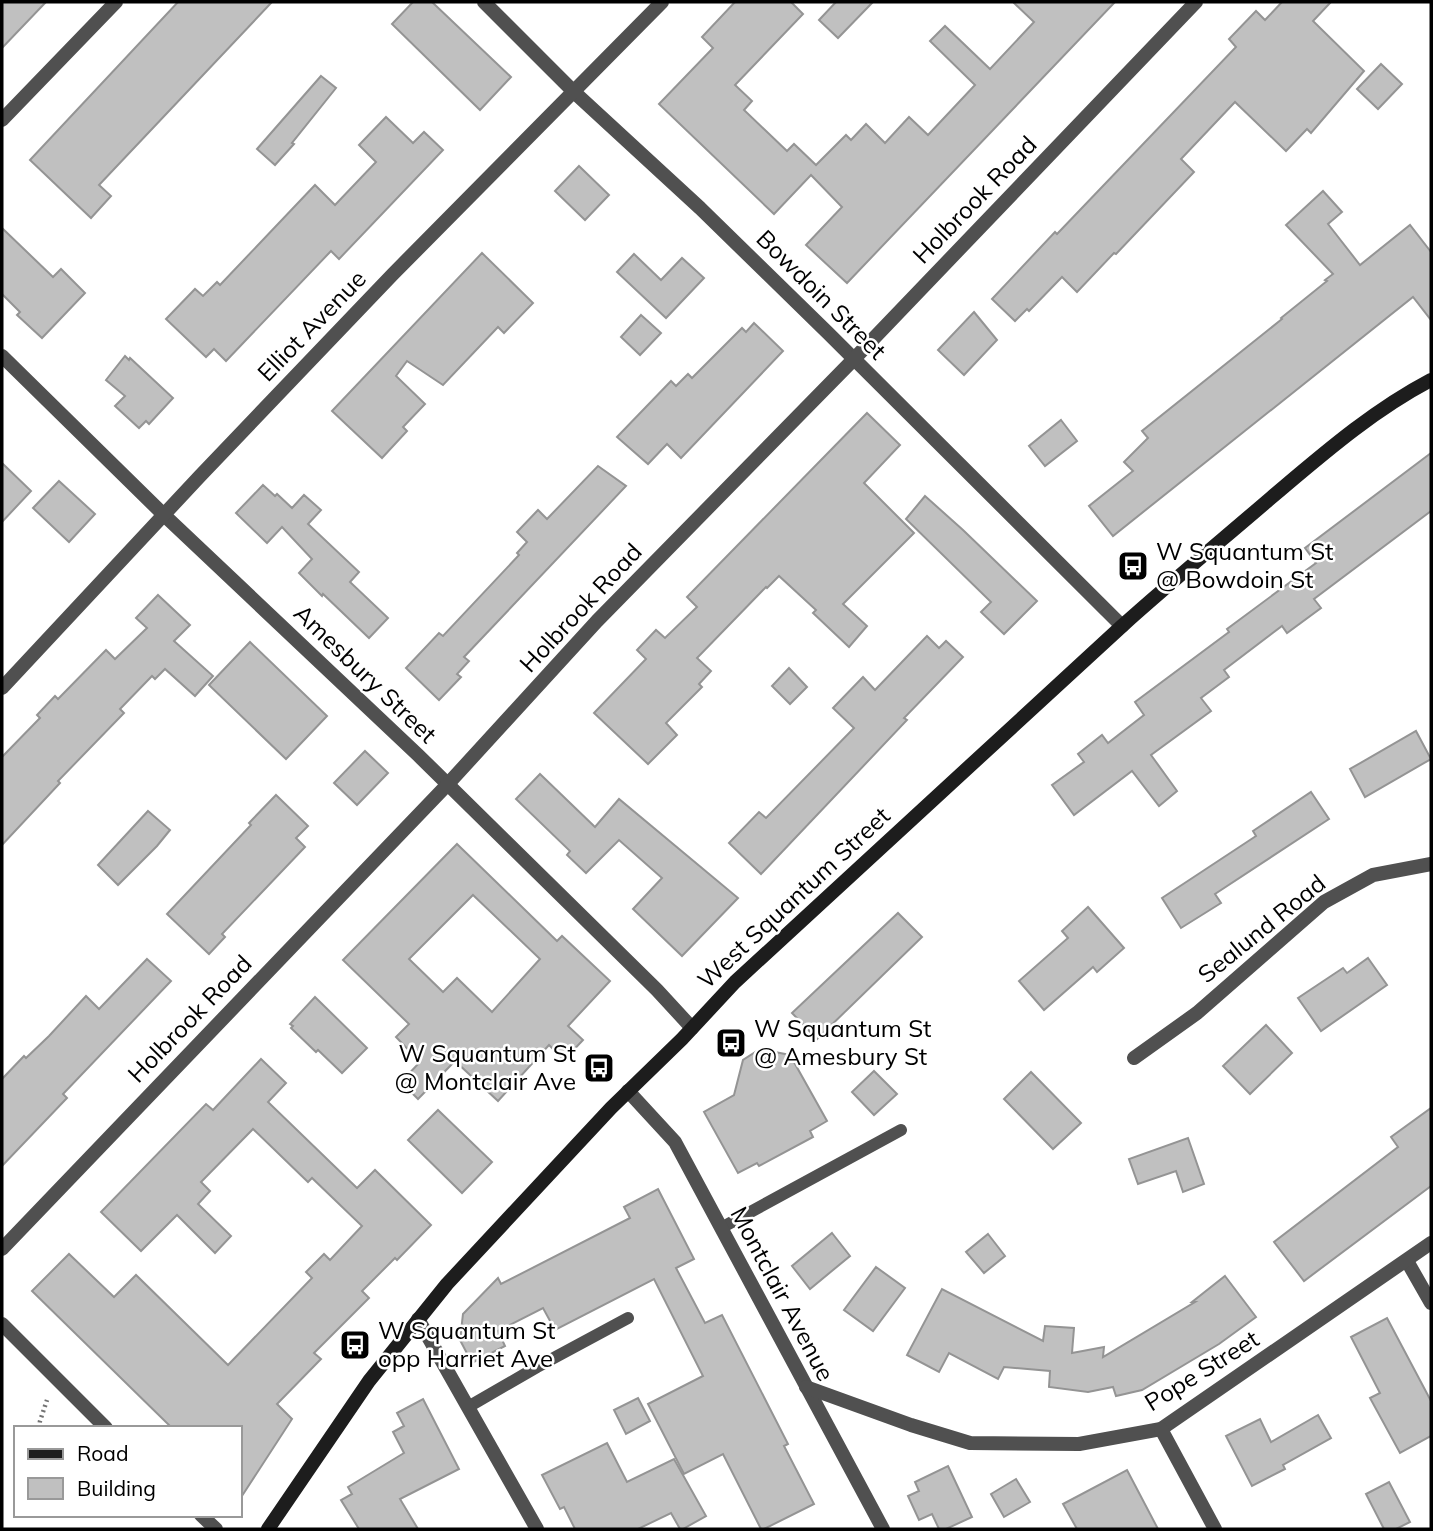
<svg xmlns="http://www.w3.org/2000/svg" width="1433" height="1531" viewBox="0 0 1433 1531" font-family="Mulish,sans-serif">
  <rect width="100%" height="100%" fill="#fff"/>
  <g fill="#c0c0c0" stroke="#949494" stroke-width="2" fill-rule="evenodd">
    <polygon points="2,2 46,2 2,48"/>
    <polygon points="178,2 272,2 99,185 111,196 91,218 30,160"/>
    <polygon points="413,2 432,2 511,77 480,110 392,24"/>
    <polygon points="735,2 791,2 803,14 735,85 752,101 744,110 787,151 794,144 816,165 846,135 851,140 866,124 885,143 909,117 928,135 975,85 930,41 945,26 990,69 1034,22 1013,2 1115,2 847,283 806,245 842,207 811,175 774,214 659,104 713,48 702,37"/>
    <polygon points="836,2 873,2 838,38 819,20"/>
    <polygon points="1282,2 1331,2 1313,21 1364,71 1311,133 1307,129 1286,151 1235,102 1181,159 1194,172 1116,254 1114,253 1077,292 1062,277 1029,311 1027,309 1015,321 992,299 1055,232 1057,234 1236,47 1229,39 1256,11 1265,20"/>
    <polygon points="1381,64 1402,84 1378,109 1357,89"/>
    <polygon points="321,76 336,88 292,143 294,144 275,165 257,149"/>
    <polygon points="386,117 413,143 424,132 443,150 339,259 331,251 226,361 214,349 206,357 166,319 195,289 203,296 217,282 220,285 315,185 335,205 376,162 359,145"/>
    <polygon points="579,166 609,195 585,220 555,191"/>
    <polygon points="1323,191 1342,212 1328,224 1360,265 1410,225 1431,252 1431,320 1413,297 1113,536 1089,506 1133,471 1124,462 1148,438 1142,431 1282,319 1281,318 1327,281 1325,280 1333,274 1286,225"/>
    <polygon points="2,228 53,277 61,269 85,293 42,338 17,315 20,312 2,294"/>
    <polygon points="482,253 533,303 504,333 498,327 443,385 407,361 396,376 425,404 403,427 407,431 382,458 332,411"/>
    <polygon points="634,254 661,280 682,258 704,278 666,318 617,272"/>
    <polygon points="974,312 997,340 964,375 938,350"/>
    <polygon points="641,315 661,333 640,355 621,337"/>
    <polygon points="754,323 783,351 681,458 667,444 648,464 617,437 671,381 676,386 688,374 692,378 742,328 746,332"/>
    <polygon points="125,356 129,360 130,358 173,398 149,424 146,421 139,428 115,406 125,396 106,380"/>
    <polygon points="867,413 900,445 864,483 914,533 843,604 867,626 849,647 813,613 816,610 779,576 767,588 766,587 697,658 711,671 699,684 702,687 666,723 677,735 648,764 594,713 646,659 637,650 656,630 665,638 697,607 687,597"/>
    <polygon points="1061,420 1077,441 1045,466 1029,446"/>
    <polygon points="1431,453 1431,511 1314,599 1321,608 1287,633 1282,626 1224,670 1229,677 1201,698 1211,711 1151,755 1177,791 1159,806 1132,771 1074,815 1052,785 1084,762 1078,754 1102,735 1108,743 1144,715 1135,702 1229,632 1227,629 1316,563 1305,548"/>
    <polygon points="2,463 31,491 2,522"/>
    <polygon points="598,466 626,486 464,657 469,661 457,674 461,677 439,700 406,668 439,633 443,636 519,555 517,553 527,542 517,532 538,510 547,519"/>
    <polygon points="59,481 95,514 69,542 33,508"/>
    <polygon points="263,485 275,496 277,494 292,508 304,495 321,510 308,524 359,572 350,582 388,618 369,638 323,594 322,596 299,573 312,559 282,527 267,543 236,513"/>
    <polygon points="925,496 963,530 1037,601 1004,634 981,612 991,602 906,519"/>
    <polygon points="158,595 190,625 174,641 213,676 195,696 165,669 155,679 152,676 120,709 124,713 58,781 60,783 2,845 2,757 40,718 37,715 55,696 58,699 106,650 115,659 147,628 136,618"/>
    <polygon points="927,636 939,648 946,641 963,657 904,718 907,720 761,874 729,843 759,812 766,818 854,728 833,708 863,677 875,690"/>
    <polygon points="250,642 327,716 286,759 209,685"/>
    <polygon points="789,668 807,687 790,704 772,686"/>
    <polygon points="1416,731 1431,759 1365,797 1350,769"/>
    <polygon points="365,751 388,773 357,805 334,783"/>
    <polygon points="540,774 595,827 619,799 738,898 682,956 633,909 662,878 619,840 586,873 567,855 570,851 516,799"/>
    <polygon points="1311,792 1329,819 1215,894 1221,903 1181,928 1162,898 1256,836 1253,831"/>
    <polygon points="276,795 308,826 296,838 305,847 222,934 225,937 209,954 167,914 251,825 249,823"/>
    <polygon points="148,811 170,830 157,846 118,885 98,865"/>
    <path d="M457,844L557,941L562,936L610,981L568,1026L583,1040L564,1060L549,1045L498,1101L455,1061L418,1099L401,1082L420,1062L396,1037L409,1024L343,960ZM473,895L540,959L492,1012L457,978L443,992L409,959Z"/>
    <polygon points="1088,907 1124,948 1097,972 1093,967 1044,1010 1019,981 1068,938 1062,931"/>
    <polygon points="898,913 922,937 817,1039 792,1013"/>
    <polygon points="1368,958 1387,985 1321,1031 1298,998 1343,968 1347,973"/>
    <polygon points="147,959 171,981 63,1094 67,1098 2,1166 2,1079 24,1056 26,1058 49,1036 86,996 99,1009"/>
    <polygon points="315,997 367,1048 342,1073 318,1050 316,1052 291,1028 293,1026 290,1024"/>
    <polygon points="1266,1025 1292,1053 1250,1094 1223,1066"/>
    <polygon points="760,1049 790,1055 827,1121 810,1131 813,1137 759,1166 757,1163 738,1173 704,1112 734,1095 743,1060"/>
    <polygon points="261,1059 286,1083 268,1102 357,1188 375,1170 431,1225 397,1260 395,1258 362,1291 369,1298 314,1353 321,1359 277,1404 292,1419 240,1499 240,1428 172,1428 32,1291 69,1254 114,1297 136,1275 228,1365 312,1278 306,1272 324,1254 330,1260 362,1226 312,1178 308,1182 253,1129 201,1182 210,1191 198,1204 231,1236 215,1253 177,1215 141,1251 101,1212 206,1104 213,1110"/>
    <polygon points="874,1071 897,1094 874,1115 852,1092"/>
    <polygon points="1031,1072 1081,1123 1053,1149 1004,1099"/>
    <polygon points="1431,1108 1431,1186 1304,1281 1274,1242 1398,1147 1391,1137"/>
    <polygon points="438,1110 492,1162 462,1193 408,1140"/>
    <polygon points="1188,1138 1204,1184 1183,1192 1176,1171 1138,1184 1129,1159"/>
    <polygon points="658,1189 694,1259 676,1268 705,1323 722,1315 788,1444 784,1446 814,1504 764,1529 761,1529 723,1454 684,1474 648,1404 703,1376 654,1279 555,1330 543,1308 498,1331 505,1346 472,1363 460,1340 463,1314 498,1278 501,1284 630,1218 624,1207"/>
    <polygon points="832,1233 850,1256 810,1289 792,1266"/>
    <polygon points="988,1234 1005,1256 984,1273 966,1252"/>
    <polygon points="876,1267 905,1288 873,1331 844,1310"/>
    <polygon points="1225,1276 1256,1317 1219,1344 1142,1390 1116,1396 1113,1387 1088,1392 1049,1387 1050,1371 1004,1367 998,1379 949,1353 939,1372 907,1355 942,1289 1043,1341 1045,1326 1074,1328 1072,1353 1104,1347 1103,1357 1195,1302 1192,1302"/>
    <polygon points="1387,1318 1431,1401 1431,1436 1400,1453 1370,1398 1380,1393 1351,1337"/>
    <polygon points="638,1398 650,1421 626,1434 614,1410"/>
    <polygon points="423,1399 459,1469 400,1499 418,1529 359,1529 341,1500 352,1494 348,1487 404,1453 393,1432 404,1426 397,1413"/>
    <polygon points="1318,1415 1331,1438 1283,1465 1285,1469 1252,1486 1226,1436 1260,1419 1271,1442"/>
    <polygon points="607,1443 627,1482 674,1459 706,1516 683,1529 680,1529 671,1513 638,1529 575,1529 564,1507 560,1509 542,1475"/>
    <polygon points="948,1466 972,1517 946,1529 939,1529 932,1514 919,1520 908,1496 919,1491 915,1482"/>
    <polygon points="1127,1470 1158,1529 1077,1529 1063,1504"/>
    <polygon points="1016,1479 1030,1502 1004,1517 991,1494"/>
    <polygon points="1389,1482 1410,1522 1396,1529 1384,1529 1366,1494"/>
  </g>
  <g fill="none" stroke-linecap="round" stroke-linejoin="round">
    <g stroke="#727272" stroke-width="4.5" stroke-dasharray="2 3.5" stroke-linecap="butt">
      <polyline points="39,1428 40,1421 47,1400"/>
      <polyline points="104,1515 119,1515"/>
    </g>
    <g stroke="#505050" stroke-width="12">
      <polyline points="721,1228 901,1130"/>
      <polyline points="468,1407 537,1367 628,1318"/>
    </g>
    <g stroke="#505050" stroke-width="14">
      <polyline points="484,2 574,92 700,208 828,333 1122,626"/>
      <polyline points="2,120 116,2"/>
      <polyline points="2,356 164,515 418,755 657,990 692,1028"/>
      <polyline points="2,688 200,476 393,274 662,2"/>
      <polyline points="1134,1058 1197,1013 1324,902 1373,875 1431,864"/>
      <polyline points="628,1091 675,1142 883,1529"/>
      <polyline points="2,1249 447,785 597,621 854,359 1196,2"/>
      <polyline points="1407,1261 1431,1303"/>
      <polyline points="418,1319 537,1529"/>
      <polyline points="2,1324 106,1428"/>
      <polyline points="806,1387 911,1425 970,1443 1079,1444 1161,1429 1431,1243"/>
      <polyline points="1161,1429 1215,1529"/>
      <polyline points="201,1515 216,1529"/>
    </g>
    <path stroke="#1d1d1d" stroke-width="14" d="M268,1529L369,1381L447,1284L611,1108L682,1039L735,982L1122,626C1171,582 1222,540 1272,497C1323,454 1372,411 1431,380"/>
  </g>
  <defs>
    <g id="bus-square" transform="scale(1.575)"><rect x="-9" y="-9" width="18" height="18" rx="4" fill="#000" stroke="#fff"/><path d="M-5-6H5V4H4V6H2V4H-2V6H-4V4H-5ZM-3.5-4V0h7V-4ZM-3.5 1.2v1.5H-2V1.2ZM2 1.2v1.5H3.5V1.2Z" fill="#fff"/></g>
  </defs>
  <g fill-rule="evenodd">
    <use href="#bus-square" x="1133" y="566"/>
    <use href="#bus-square" x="731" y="1043"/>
    <use href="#bus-square" x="599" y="1068"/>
    <use href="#bus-square" x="355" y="1345"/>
  </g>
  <g text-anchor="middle" stroke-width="5" stroke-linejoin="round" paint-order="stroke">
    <g font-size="24" fill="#000" stroke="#fff">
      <text transform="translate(975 200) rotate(-46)" y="8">Holbrook Road</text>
      <text transform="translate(821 295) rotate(45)" y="8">Bowdoin Street</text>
      <text transform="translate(312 326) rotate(-46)" y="8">Elliot Avenue</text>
      <text transform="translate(581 608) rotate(-47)" y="8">Holbrook Road</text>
      <text transform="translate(365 674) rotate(44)" y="8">Amesbury Street</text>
      <text transform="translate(794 898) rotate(-43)" y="8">West Squantum Street</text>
      <text transform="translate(1262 929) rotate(-39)" y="8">Sealund Road</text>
      <text transform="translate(190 1019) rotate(-46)" y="8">Holbrook Road</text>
      <text transform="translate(782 1294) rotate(62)" y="8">Montclair Avenue</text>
      <text transform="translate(1202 1371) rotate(-32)" y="8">Pope Street</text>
    </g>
    <g font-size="24" fill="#000" stroke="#fff" text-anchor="start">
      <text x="1156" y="560">W Squantum St<tspan x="1156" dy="28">@ Bowdoin St</tspan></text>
      <text x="754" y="1037">W Squantum St<tspan x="754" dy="28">@ Amesbury St</tspan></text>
      <text x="576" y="1062" text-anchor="end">W Squantum St<tspan x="576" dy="28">@ Montclair Ave</tspan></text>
      <text x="378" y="1339">W Squantum St<tspan x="378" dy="28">opp Harriet Ave</tspan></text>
    </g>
  </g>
  <rect width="1433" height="1531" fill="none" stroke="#000000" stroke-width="7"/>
  <rect x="14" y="1426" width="228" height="91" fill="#ffffff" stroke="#999999" stroke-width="2"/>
  <rect x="28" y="1449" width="35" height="10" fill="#1d1d1d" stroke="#999999" stroke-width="2"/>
  <text x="77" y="1461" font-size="21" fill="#000000">Road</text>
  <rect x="28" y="1478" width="35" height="21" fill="#c0c0c0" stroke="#999999" stroke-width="2"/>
  <text x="77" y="1496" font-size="21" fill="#000000">Building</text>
</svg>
